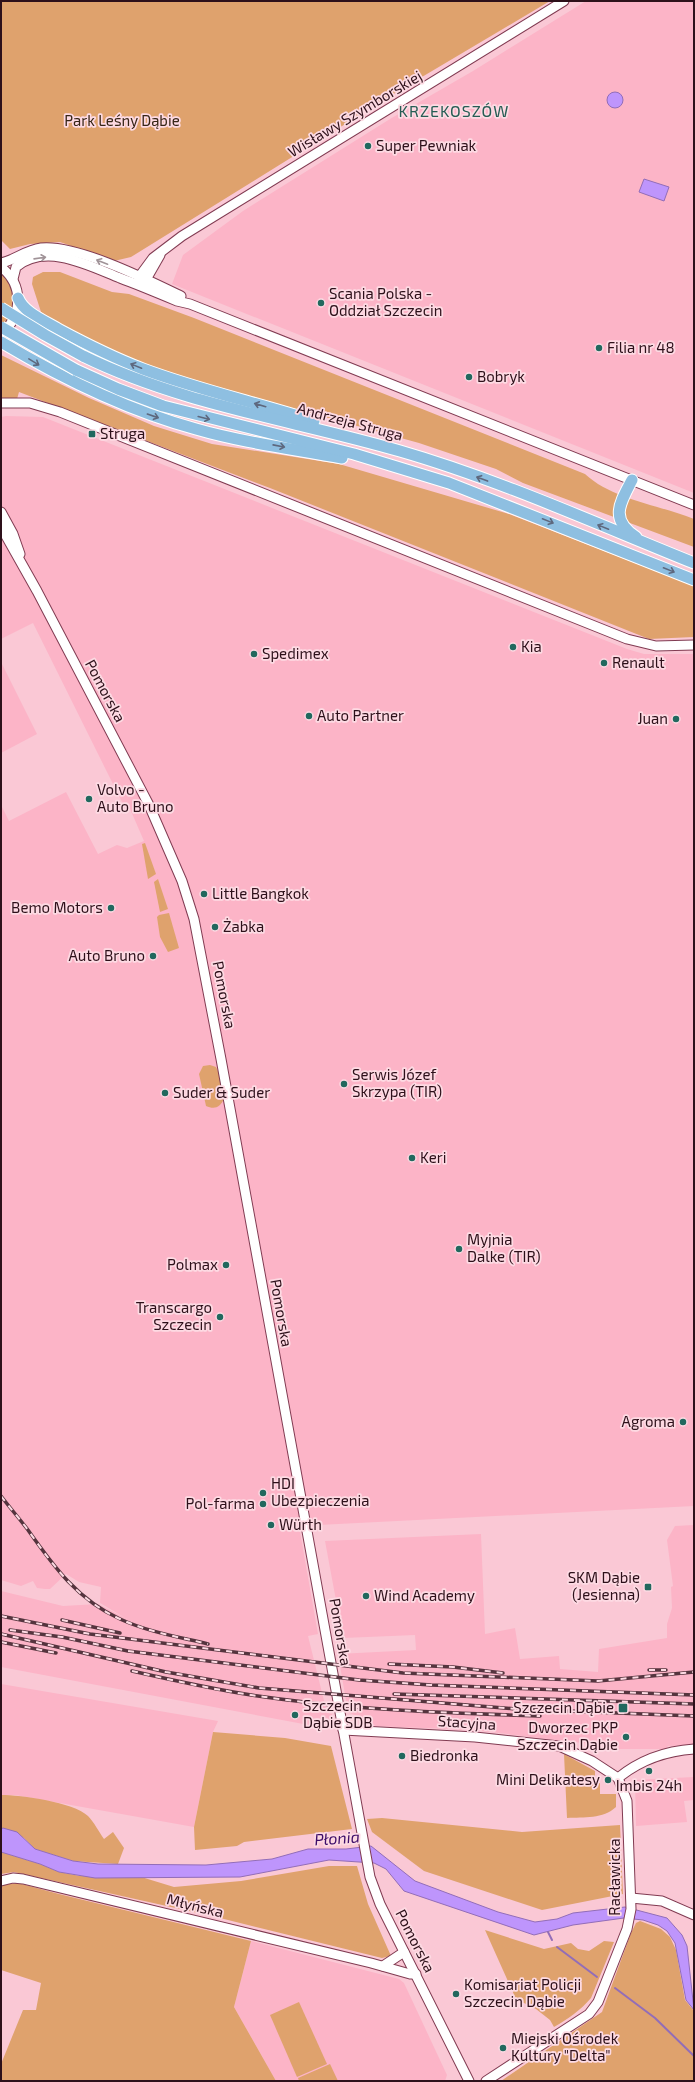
<svg xmlns="http://www.w3.org/2000/svg" width="695" height="2082" viewBox="0 0 695 2082" font-family="'Exo 2',sans-serif">
  <rect width="100%" height="100%" fill="#fac8d5"/>
  <g fill="#fcb4c7">
    <polygon points="586,1 694,1 694,493 172,284 183,255 243,211 390,119 473,71"/>
    <polygon points="6,416 43,417 627,649 644,654 694,654 694,1506 299,1526 318,1634 308,1636 327,1713 332,1714 332,1727 330,1729 1,1667 1,1591 63,1606 98,1604 127,1619 100,1603 101,1587 79,1582 66,1574 50,1589 45,1589 37,1588 33,1581 21,1586 1,1580 1,805 9,821 66,792 98,854 117,845 127,848 144,841 127,802 123,804 105,768 33,623 1,639 1,417"/>
    <polygon points="1,662 37,734 1,753"/>
    <polygon points="694,1525 694,1745 668,1746 666,1749 617,1749 617,1747 473,1730 376,1726 348,1712 338,1654 416,1650 415,1635 343,1638 325,1541 481,1534 485,1634 515,1628 520,1659 559,1656 560,1669 598,1672 599,1649 667,1638 667,1624 672,1608 671,1587 673,1586 667,1540 675,1526"/>
    <polygon points="1,1684 218,1721 213,1732 194,1827 15,1795 1,1795"/>
    <polygon points="694,1777 694,1800 684,1801 687,1822 636,1826 635,1780"/>
    <polygon points="251,1941 399,1979 404,1983 447,2075 445,2081 276,2081 234,2007"/>
  </g>
  <g fill="#dfa26d">
    <polygon points="1,1 550,1 400,90 131,257 114,261 60,242 30,244 10,249 1,240"/>
    <path d="M43,272H60L112,292L129,294L194,318L585,474C613,500 660,505 694,519V547L523,483L496,469L419,443L176,376L146,365L116,353L59,324L41,312L32,284L33,277Z"/>
    <path d="M1,273C17,288 17,313 1,328Z"/>
    <polygon points="1,355 89,398 154,426 212,444 339,464 509,514 694,586 694,637 649,639 270,488 19,392 17,399 1,400"/>
    <polygon points="145,843 156,874 148,879 142,844"/>
    <polygon points="158,879 168,909 160,912 154,882"/>
    <polygon points="169,913 179,948 168,952 160,937 157,917 159,915"/>
    <path d="M210,1065L216,1067L219,1073L224,1099C220,1107 215,1110 206,1106L199,1074L203,1066Z"/>
    <polygon points="213,1732 285,1738 331,1746 352,1829 244,1842 237,1846 195,1850 194,1827"/>
    <path d="M564,1754L595,1771V1783H600V1794H616V1807C603,1819 584,1817 567,1818Z"/>
    <path d="M1,1795C21,1795 73,1802 88,1816C94,1822 99,1832 104,1839L113,1832L124,1848L118,1864L73,1861L35,1849L24,1838L3,1828L1,1829Z"/>
    <polygon points="382,1818 522,1832 620,1825 623,1894 542,1910 424,1871 372,1832 367,1819"/>
    <polygon points="1,1852 40,1864 59,1872 80,1876 138,1876 174,1887 241,1881 329,1866 357,1866 368,1904 391,1956 382,1958 216,1917 14,1872 1,1874"/>
    <polygon points="18,1883 59,1894 251,1941 234,2007 276,2081 1,2081 1,2064 23,2010 36,2010 41,1983 1,1970 1,1885"/>
    <polygon points="640,1921 661,1929 670,1937 676,1950 685,2000 694,2011 694,2081 501,2081 602,2012 631,1933 636,1923"/>
    <path d="M485,1930L544,1949L571,1943L578,1949L589,1951L604,1941L614,1942L591,1998C581,2010 568,2019 554,2027L550,2020L536,2009L516,1999Z"/>
    <polygon points="299,2002 327,2064 297,2077 270,2015"/>
    <polygon points="330,2064 338,2081 299,2081 298,2078"/>
  </g>
  <g fill="#be95fc" stroke="#926db8">
    <circle cx="615" cy="100" r="8"/>
    <polygon points="644,179 669,187 664,201 639,192"/>
    <polygon points="3,1828 17,1832 35,1849 73,1861 98,1864 206,1865 272,1859 308,1849 346,1849 371,1846 415,1881 498,1912 535,1922 557,1919 573,1913 625,1907 667,1918 682,1935 687,1946 694,2010 686,2000 675,1943 667,1931 658,1925 643,1920 624,1918 573,1925 534,1935 404,1891 386,1869 374,1863 329,1860 240,1877 95,1878 59,1872 40,1864 1,1852 1,1829"/>
  </g>
  <g fill="none" stroke-linecap="round" stroke-linejoin="round">
    <g stroke="#926db8" stroke-width="2">
      <polyline points="548,1932 552,1940"/>
      <polyline points="557,1947 597,1977"/>
      <polyline points="615,1988 655,2018 694,2056"/>
    </g>
    <g stroke="#813b52" stroke-width="11">
      <g id="minor">
        <path d="M1,263C15,260 26,250 41,248C76,244 148,280 181,296"/>
        <path d="M1,267C24,285 23,316 1,334"/>
        <polyline points="139,277 153,258 182,236 564,1"/>
        <path d="M13,279L16,267C46,242 90,266 120,278C139,285 158,293 177,301L190,304L694,505"/>
        <polyline points="144,283 160,255"/>
        <polyline points="1,403 30,403 60,412 627,639 656,646 694,645"/>
        <polyline points="1,512 13,534 20,554"/>
        <polyline points="1,527 37,591 149,805 182,881 194,919 221,1059 370,1877 380,1904 469,2081"/>
        <polyline points="343,1730 475,1737 559,1746 592,1761 618,1778 627,1801 631,1909 627,1929 598,2002 589,2014 486,2081"/>
        <path d="M618,1778C640,1760 665,1751 694,1749"/>
        <polyline points="1,1881 13,1878 23,1879 371,1963 410,1974 416,1974"/>
        <polyline points="631,1898 662,1901 694,1915"/>
        <polyline points="383,1966 404,1952"/>
      </g>
    </g>
    <g stroke="#fff" stroke-width="13">
      <g id="major">
        <path d="M18,298C24,313 45,321 58,329C86,344 114,358 143,369C199,390 258,403 314,421"/>
        <path d="M1,342C63,379 126,410 196,429C244,443 294,449 342,458"/>
        <path d="M83,356C183,405 294,420 400,451C500,480 597,524 694,563"/>
        <polyline points="76,370 118,389 163,406 354,454 449,483 694,580"/>
        <path d="M632,480C620,503 609,519 636,537"/>
      </g>
    </g>
    <use href="#minor" stroke="#fff" stroke-width="9"/>
    <use href="#major" stroke="#8ebfe1" stroke-width="11"/>
    <g stroke="#55343e" stroke-width="3.5">
      <g id="rail">
        <path d="M1,1496C10,1508 19,1518 28,1530C54,1567 78,1600 120,1619C148,1632 179,1637 208,1644"/>
        <polyline points="1,1616 90,1634 403,1673 598,1681 694,1672"/>
        <polyline points="62,1620 120,1633"/>
        <polyline points="10,1630 62,1637 128,1651 359,1680 431,1685 694,1695"/>
        <polyline points="1,1634 166,1672 259,1688 516,1709 694,1716"/>
        <polyline points="1,1642 56,1653"/>
        <polyline points="389,1664 453,1667 503,1673"/>
        <polyline points="649,1670 666,1670"/>
        <path d="M132,1671C176,1681 220,1691 265,1697C356,1710 448,1713 540,1716"/>
        <polyline points="394,1694 694,1704"/>
      </g>
    </g>
    <use href="#rail" stroke="#fddae3" stroke-width="2" stroke-dasharray="6" stroke-linecap="butt"/>
    <g stroke="#fff" stroke-width="13" stroke-linecap="butt">
      <g id="major-bridge">
        <polyline points="1,308 45,335 83,356"/>
        <polyline points="1,327 76,370"/>
      </g>
    </g>
    <use href="#major-bridge" stroke="#8ebfe1" stroke-width="11"/>
  </g>
  <defs><path id="oneway-shaft" d="M-6 0H5M1.5-3L5.5 0L1.5 3" fill="none" stroke-width="1.6" stroke-linecap="round" stroke-linejoin="round"/></defs>
  <g stroke="#a09398">
    <use href="#oneway-shaft" transform="translate(40 258) rotate(-8)"/>
    <use href="#oneway-shaft" transform="translate(102 262) rotate(-159)"/>
  </g>
  <g stroke="#5e687e">
    <use href="#oneway-shaft" transform="translate(34 362) rotate(31)"/>
    <use href="#oneway-shaft" transform="translate(136 366) rotate(-158)"/>
    <use href="#oneway-shaft" transform="translate(260 405) rotate(-164)"/>
    <use href="#oneway-shaft" transform="translate(153 416) rotate(19)"/>
    <use href="#oneway-shaft" transform="translate(204 418) rotate(14)"/>
    <use href="#oneway-shaft" transform="translate(279 446) rotate(11)"/>
    <use href="#oneway-shaft" transform="translate(482 479) rotate(-160)"/>
    <use href="#oneway-shaft" transform="translate(548 521) rotate(22)"/>
    <use href="#oneway-shaft" transform="translate(603 527) rotate(-158)"/>
    <use href="#oneway-shaft" transform="translate(669 570) rotate(22)"/>
  </g>
  <g fill="#21685e" stroke="#fddae3" stroke-width="1.5">
    <circle cx="368" cy="146" r="4"/>
    <circle cx="321" cy="303" r="4"/>
    <circle cx="599" cy="348" r="4"/>
    <circle cx="469" cy="377" r="4"/>
    <rect x="88" y="430" width="8" height="8" rx="2"/>
    <circle cx="513" cy="647" r="4"/>
    <circle cx="254" cy="654" r="4"/>
    <circle cx="604" cy="663" r="4"/>
    <circle cx="309" cy="716" r="4"/>
    <circle cx="676" cy="719" r="4"/>
    <circle cx="89" cy="799" r="4"/>
    <circle cx="204" cy="894" r="4"/>
    <circle cx="111" cy="908" r="4"/>
    <circle cx="215" cy="927" r="4"/>
    <circle cx="153" cy="956" r="4"/>
    <circle cx="344" cy="1084" r="4"/>
    <circle cx="165" cy="1093" r="4"/>
    <circle cx="412" cy="1158" r="4"/>
    <circle cx="459" cy="1249" r="4"/>
    <circle cx="226" cy="1265" r="4"/>
    <circle cx="220" cy="1317" r="4"/>
    <circle cx="683" cy="1422" r="4"/>
    <circle cx="263" cy="1493" r="4"/>
    <circle cx="263" cy="1504" r="4"/>
    <circle cx="271" cy="1525" r="4"/>
    <rect x="644" y="1583" width="8" height="8" rx="2"/>
    <circle cx="366" cy="1596" r="4"/>
    <rect x="618" y="1703" width="10" height="10" rx="2"/>
    <circle cx="295" cy="1715" r="4"/>
    <circle cx="626" cy="1737" r="4"/>
    <circle cx="402" cy="1756" r="4"/>
    <circle cx="649" cy="1771" r="4"/>
    <circle cx="608" cy="1780" r="4"/>
    <circle cx="456" cy="1994" r="4"/>
    <circle cx="503" cy="2048" r="4"/>
  </g>
  <g text-anchor="middle" stroke-width="3.5" stroke-linejoin="round" paint-order="stroke">
    <g font-size="15" fill="#2d101a" stroke="#fddae3">
      <text transform="translate(355 114) rotate(-31)" y="5">Wisławy Szymborskiej</text>
      <text transform="translate(350 422) rotate(15)" y="5">Andrzeja Struga</text>
      <text transform="translate(105 691) rotate(62)" y="5">Pomorska</text>
      <text transform="translate(224 995) rotate(79)" y="5">Pomorska</text>
      <text transform="translate(281 1313) rotate(80)" y="5">Pomorska</text>
      <text transform="translate(340 1632) rotate(80)" y="5">Pomorska</text>
      <text transform="translate(467 1723) rotate(4)" y="5">Stacyjna</text>
      <text transform="translate(615 1877) rotate(-90)" y="5">Racławicka</text>
      <text transform="translate(195 1906) rotate(14)" y="5">Młyńska</text>
      <text transform="translate(415 1941) rotate(63)" y="5">Pomorska</text>
    </g>
    <g font-size="15" fill="#362516" stroke="#fddae3">
      <text x="122" y="126">Park Leśny Dąbie</text>
    </g>
    <g font-size="15" fill="#2d101a" stroke="#fddae3" text-anchor="start">
      <text x="376" y="151">Super Pewniak</text>
      <text x="329" y="299">Scania Polska -<tspan x="329" dy="17">Oddział Szczecin</tspan></text>
      <text x="607" y="353">Filia nr 48</text>
      <text x="477" y="382">Bobryk</text>
      <text x="100" y="439">Struga</text>
      <text x="521" y="652">Kia</text>
      <text x="262" y="659">Spedimex</text>
      <text x="612" y="668">Renault</text>
      <text x="317" y="721">Auto Partner</text>
      <text x="668" y="724" text-anchor="end">Juan</text>
      <text x="97" y="795">Volvo -<tspan x="97" dy="17">Auto Bruno</tspan></text>
      <text x="212" y="899">Little Bangkok</text>
      <text x="103" y="913" text-anchor="end">Bemo Motors</text>
      <text x="223" y="932">Żabka</text>
      <text x="145" y="961" text-anchor="end">Auto Bruno</text>
      <text x="352" y="1080">Serwis Józef<tspan x="352" dy="17">Skrzypa (TIR)</tspan></text>
      <text x="173" y="1098">Suder &amp; Suder</text>
      <text x="420" y="1163">Keri</text>
      <text x="467" y="1245">Myjnia<tspan x="467" dy="17">Dalke (TIR)</tspan></text>
      <text x="218" y="1270" text-anchor="end">Polmax</text>
      <text x="212" y="1313" text-anchor="end">Transcargo<tspan x="212" dy="17">Szczecin</tspan></text>
      <text x="675" y="1427" text-anchor="end">Agroma</text>
      <text x="271" y="1489">HDI<tspan x="271" dy="17">Ubezpieczenia</tspan></text>
      <text x="255" y="1509" text-anchor="end">Pol-farma</text>
      <text x="279" y="1530">Würth</text>
      <text x="640" y="1583" text-anchor="end">SKM Dąbie<tspan x="640" dy="17">(Jesienna)</tspan></text>
      <text x="374" y="1601">Wind Academy</text>
      <text x="303" y="1711">Szczecin<tspan x="303" dy="17">Dąbie SDB</tspan></text>
      <text x="614" y="1713" text-anchor="end">Szczecin Dąbie</text>
      <text x="618" y="1733" text-anchor="end">Dworzec PKP<tspan x="618" dy="17">Szczecin Dąbie</tspan></text>
      <text x="410" y="1761">Biedronka</text>
      <text x="600" y="1785" text-anchor="end">Mini Delikatesy</text>
      <text x="649" y="1791" text-anchor="middle">Imbis 24h</text>
      <text x="464" y="1990">Komisariat Policji<tspan x="464" dy="17">Szczecin Dąbie</tspan></text>
      <text x="511" y="2044">Miejski Ośrodek<tspan x="511" dy="17">Kultury "Delta"</tspan></text>
    </g>
    <g font-size="16" letter-spacing="1" fill="#265d54" stroke="#fddae3">
      <text x="454" y="117">KRZEKOSZÓW</text>
    </g>
    <g font-size="16" font-style="italic" fill="#3d0d69" stroke="#fddae3">
      <text transform="translate(337 1838) rotate(-4)" y="6">Płonia</text>
    </g>
  </g>
  <rect width="695" height="2082" fill="none" stroke="#2d101a" stroke-width="4"/>
</svg>
